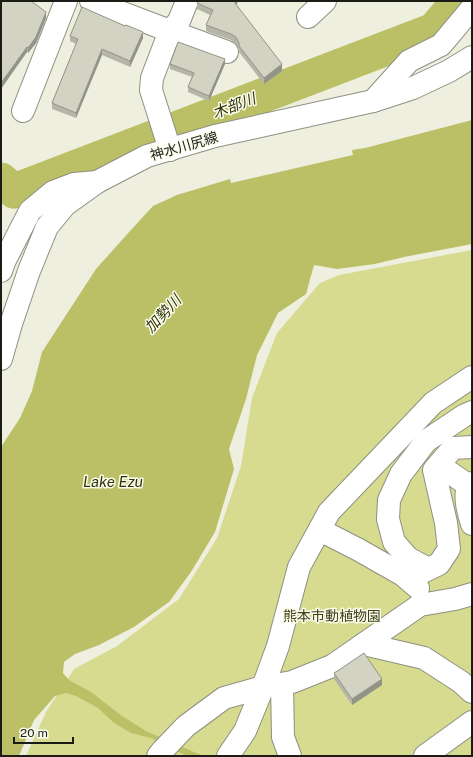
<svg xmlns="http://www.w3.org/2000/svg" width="473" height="757" viewBox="0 0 473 757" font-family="'Public Sans','Noto Sans JP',sans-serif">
  <rect width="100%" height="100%" fill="#eeefdf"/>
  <polygon fill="#d6db8f" points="472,250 472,756 26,756 46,712 74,669 117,646 179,599 217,538 241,466 252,398 277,333 320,283 339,275"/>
  <polygon fill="#bbc066" points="472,120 472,244 404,257 375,264 337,269 314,265 306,294 278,313 257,355 246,399 229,449 234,469 215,532 191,572 169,602 134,627 99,645 75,654 64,662 63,673 69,680 91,692 122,716 146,731 203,756 187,756 151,738 131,733 114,723 98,708 76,696 66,693 55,696 34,720 19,756 1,756 1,447 20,418 32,391 42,352 96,269 130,231 153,206 177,195 230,179 231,183 353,155 352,150 365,148"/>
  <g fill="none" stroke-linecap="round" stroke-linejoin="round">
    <polyline stroke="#bbc066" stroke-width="35" points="1,180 14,191 434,30 459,1"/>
    <g stroke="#8e9081" stroke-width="24">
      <g id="minor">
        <polyline points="91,1 170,31 152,78 151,90 170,150"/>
        <polyline points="187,1 179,21 170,31 227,52"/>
        <polyline points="308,17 325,1"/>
        <polyline points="373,101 409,61 441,45 472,8"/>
        <polyline points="23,111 66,1"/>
        <polyline points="1,271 5,260 30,211 53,192 74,184 97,182"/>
        <polyline points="439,465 469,486"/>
        <path d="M472,483C470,485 467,488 467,491C465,501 469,515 472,524"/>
        <polyline points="320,530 359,550 403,575 418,588"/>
        <polyline points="428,569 408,558 394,542 388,519 389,500 401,474 426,441 465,415 472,412"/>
        <polyline points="408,579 439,564 449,549 446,523 434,470 453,448 472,447"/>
        <polyline points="364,644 424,658 461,682 472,692"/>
        <polyline points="282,684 283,737 290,756"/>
        <polyline points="158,756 162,751 186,726 224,698 263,687 292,682 332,666 420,605 455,599 472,594"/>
        <polyline points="228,756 245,731 263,687 278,646 299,567 329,512 433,403 472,377"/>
        <polyline points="425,756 472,722"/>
      </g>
    </g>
    <g stroke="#8e9081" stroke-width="24">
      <polyline id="major" points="1,359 11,324 29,271 47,227 65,205 97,182 147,156 215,136 373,101 413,88 449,71 472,57"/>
    </g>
    <use href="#minor" stroke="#fff" stroke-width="22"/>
    <use href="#major" stroke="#fff" stroke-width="22"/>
  </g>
  <g fill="#b5b5a8">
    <polygon points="1,1 46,18 36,43 28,53 27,52"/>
    <polygon points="197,3 236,5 282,71 264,84 239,52 239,49 236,44 231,40 206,31 206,25 210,15 197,9"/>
    <polygon points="70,36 143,38 130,67 102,55 76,118 52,109 52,103 76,44 70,41"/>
    <polygon points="170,64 225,64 209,101 188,92 188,87 192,77 170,69"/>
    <polygon points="334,673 382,685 352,705 334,679"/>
  </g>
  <g fill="#939488">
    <polygon points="235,1 238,1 235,9"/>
    <polygon points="46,12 46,18 36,43 28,53 28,48"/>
    <polygon points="143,32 143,38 130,67 130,61"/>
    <polygon points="27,47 27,52 1,89 1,83"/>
    <polygon points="102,49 102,55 76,118 76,113"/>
    <polygon points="225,59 225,64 209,101 209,96"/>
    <polygon points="282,64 282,71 264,84 264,78"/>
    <polygon points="382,679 382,685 352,705 352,699"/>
  </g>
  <g fill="#d2d3c3" stroke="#939488">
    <polygon points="1,1 31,1 46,12 36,37 28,48 27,47 1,83"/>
    <polygon points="198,1 235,1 235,3 282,64 264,78 239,46 239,43 236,37 231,34 206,25 213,10 197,3"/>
    <polygon points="82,7 125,26 126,25 143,32 130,61 102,49 76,113 52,103 78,39 70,36"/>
    <polygon points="178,42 225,59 209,96 188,87 194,73 170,64"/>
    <polygon points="364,653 382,679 352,699 334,673 339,670"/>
  </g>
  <g text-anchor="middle" stroke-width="3" stroke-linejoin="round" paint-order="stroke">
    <g font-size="14" fill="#1c1c17" stroke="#fbfdec">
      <text transform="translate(184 146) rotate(-16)" y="5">神水川尻線</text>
    </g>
    <g font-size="14" fill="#3e401a" stroke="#fbfdec">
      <text x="332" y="621">熊本市動植物園</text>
    </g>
    <g font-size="15" font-style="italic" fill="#30320b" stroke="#fbfdec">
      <text transform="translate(234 106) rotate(-21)" y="5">木部川</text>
      <text transform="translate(163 314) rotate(-47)" y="5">加勢川</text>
      <text x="113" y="487">Lake Ezu</text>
    </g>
  </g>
  <rect width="473" height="757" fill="none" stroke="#1c1c17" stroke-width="4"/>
  <path d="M14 737v6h59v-6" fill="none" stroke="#1c1c17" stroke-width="2"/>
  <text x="20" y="737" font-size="12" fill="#1c1c17" stroke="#fbfdec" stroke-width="3" paint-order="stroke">20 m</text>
</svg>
